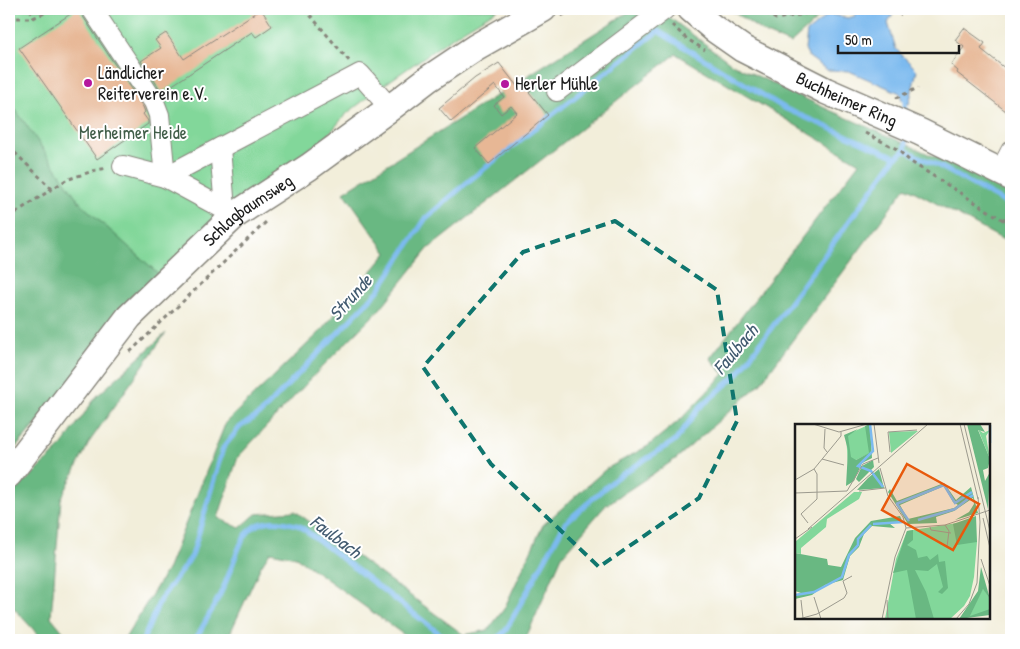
<svg xmlns="http://www.w3.org/2000/svg" width="1020" height="649" viewBox="0 0 1020 649" font-family="'Patrick Hand',sans-serif">
  <rect width="100%" height="100%" fill="#fff"/>
  <filter id="ink" filterUnits="userSpaceOnUse"><feTurbulence type="fractalNoise" baseFrequency=".02" numOctaves="2"/><feDisplacementMap in="SourceGraphic" scale="10" xChannelSelector="R" yChannelSelector="G"/><feConvolveMatrix kernelMatrix="1 2 1 2 8 2 1 2 1" color-interpolation-filters="sRGB"/></filter>
  <filter id="wash" filterUnits="userSpaceOnUse"><feTurbulence type="fractalNoise" baseFrequency=".0096" numOctaves="4" result="noise"/><feDisplacementMap in="SourceGraphic" scale="20" xChannelSelector="R" yChannelSelector="G"/><feGaussianBlur stdDeviation="1.12" result="paint"/><feColorMatrix in="noise" values="0 0 0 0 0 0 0 0 0 0 0 0 0 0 0 0 0 1.4 0 .05"/><feComposite in="paint" operator="in"/></filter>
  <g filter="url(#wash)">
    <rect width="100%" height="100%" fill="#f2eeda"/>
    <polygon fill="#82d79a" stroke="#4f7a5b" points="9,9 498,9 463,30 381,87 345,115 306,162 233,209 9,455"/>
    <g fill="#69b882" stroke="#426a4f" fill-rule="evenodd">
      <path d="M633,9H658L732,64L827,109L931,155L967,167L1011,189V244L906,187L760,384L677,458L606,505L562,556L525,640H411L296,557L270,552L261,566L227,640H124L168,568L226,422L318,334L387,253L344,192ZM676,54L859,163L710,358L724,374L681,419L648,446L606,469L543,525L504,609L488,630L464,635L295,511L256,514L240,528L218,518L238,457L320,369L380,309L428,249Z"/>
      <polygon points="729,9 829,9 790,44 766,34"/>
      <polygon points="9,100 81,204 161,276 9,455"/>
      <polygon points="166,333 90,441 61,499 51,617 70,640 43,640 9,603 9,497 60,448 96,397"/>
    </g>
    <polygon fill="#7bbaef" stroke="#4c6b86" points="854,9 896,9 888,23 896,49 917,70 909,104 902,101 900,93 849,71 827,70 809,57 805,49 807,32 829,14 848,18 855,16"/>
    <g fill="none" stroke-linecap="round" stroke-linejoin="round">
      <g stroke="#7bbaef" stroke-width="5">
        <polyline points="905,110 905,103"/>
        <polyline points="905,150 906,141"/>
        <polyline points="143,640 160,600 192,556 223,448 240,427 260,414 378,291 426,218 470,180 658,31 786,109 896,157"/>
        <path d="M195,640C205,622 216,604 224,586C243,544 241,508 300,526L448,640"/>
        <polyline points="496,640 506,630 565,523 616,478 676,440 699,408 737,375 896,157 905,150 941,167 1011,206"/>
      </g>
    </g>
    <g id="blocks">
      <g fill="#e7b795">
        <polygon points="78,9 143,107 145,112 143,114 148,121 148,124 97,159 19,48"/>
        <polygon points="261,9 272,26 256,37 252,32 162,92 141,61 161,48 155,40 166,33 184,59"/>
        <polygon points="964,28 985,43 981,49 1011,73 1011,115 957,73 958,71 951,65 964,47 955,40"/>
        <polygon points="499,63 517,86 523,80 531,90 529,92 548,115 489,164 475,148 517,113 511,106 501,114 494,105 504,97 495,85 451,122 439,108 475,78"/>
      </g>
    </g>
  </g>
  <g filter="url(#ink)">
    <use href="#blocks" fill-opacity="0" stroke="#87857b" stroke-width="1"/>
    <g fill="none" stroke-linecap="round" stroke-linejoin="round">
      <g stroke="#87857b" stroke-width="22">
        <g id="minor">
          <polyline points="92,9 154,102 159,115 165,177 235,215"/>
          <polyline points="557,91 665,9"/>
          <polyline points="220,148 225,209"/>
          <polyline points="123,166 165,177 360,74 390,108"/>
          <polyline points="1000,172 1011,151"/>
        </g>
      </g>
      <g stroke="#87857b" stroke-width="29">
        <g id="major">
          <path id="s1" d="M691,9L713,28L743,49L826,91L920,132L1011,177"/>
          <path id="s2" d="M9,474L129,317L235,215L309,167L390,108L428,79L476,47L543,9"/>
        </g>
      </g>
      <g stroke="#87857b" stroke-width="3" stroke-dasharray="4 4" stroke-linecap="butt">
        <polyline points="31,9 33,18"/>
        <polyline points="305,9 350,62"/>
        <polyline points="759,9 776,19 811,13 816,9"/>
        <polyline points="894,9 901,15"/>
        <polyline points="561,16 574,9"/>
        <polyline points="9,18 33,18 55,9"/>
        <polyline points="672,25 687,39 705,50"/>
        <polyline points="896,98 918,88"/>
        <polyline points="865,133 897,149 911,162 1011,225"/>
        <polyline points="9,147 52,189"/>
        <polyline points="9,217 66,180 96,170 108,168"/>
        <polyline points="1003,221 1011,207"/>
        <polyline points="130,352 266,222"/>
      </g>
      <use href="#minor" stroke="#fff" stroke-width="20"/>
      <use href="#major" stroke="#fff" stroke-width="26"/>
    </g>
  </g>
  <path fill="none" stroke="#0f766e" stroke-width="4" stroke-dasharray="10 6" stroke-linejoin="round" d="M615,221L717,290L737,421L699,498L599,567L491,464L423,367L523,252Z"/>
  <g fill="#b5179e" stroke="#fff" stroke-width="2">
    <circle cx="88" cy="83" r="5"/>
    <circle cx="505" cy="84" r="5"/>
  </g>
  <g text-anchor="middle" stroke-width="4" stroke-linejoin="round" paint-order="stroke">
    <g font-size="18" fill="#1c1c1c" stroke="#fff" text-anchor="start">
      <text x="98" y="79">Ländlicher<tspan x="98" dy="21">Reiterverein e.V.</tspan></text>
      <text x="515" y="90">Herler Mühle</text>
    </g>
    <g font-size="18" fill="#1c1c1c" stroke="#fff">
      <text dy="6" stroke="none"><textPath href="#s1" startOffset="181">Buchheimer Ring</textPath></text>
      <text dy="6" stroke="none"><textPath href="#s2" startOffset="358">Schlagbaumsweg</textPath></text>
    </g>
    <g font-size="18" fill="#405d48" stroke="#fff">
      <text x="133" y="139">Merheimer Heide</text>
    </g>
    <g font-size="19" font-style="italic" fill="#425b70" stroke="#fff">
      <text transform="translate(350 297) rotate(-48)" y="7">Strunde</text>
      <text transform="translate(735 349) rotate(-50)" y="7">Faulbach</text>
      <text transform="translate(336 536) rotate(37)" y="7">Faulbach</text>
    </g>
  </g>
  <g transform="translate(795 424)">
    <rect width="195" height="195" fill="#f2eeda"/>
    <path d="M71,2L75,29L53,40L51,11ZM183,5L188,9L195,6L191,12L195,35ZM123,7L96,29L94,8ZM59,68H67L64,75L32,95L31,103L6,124V130L0,129V118ZM162,99L182,118L179,153L175,172L169,182L155,195H90L101,135L112,107ZM188,164L195,175L194,187L174,193Z" fill="#82d79a"/>
    <path d="M75,0L77,34L67,39L59,57L51,62L53,26L49,11L63,5L53,12L56,33L61,36L74,29L70,2ZM172,0H185L190,8L183,6L195,35L193,44L188,46L190,57L195,48L193,85ZM78,36L79,43L64,58L61,55L67,42ZM84,45L89,64L62,66L73,54ZM149,59L161,76L176,63L183,89L160,96L174,88L179,80L178,74L159,87L141,93L142,99L113,100L93,68L95,65L102,77ZM149,62L158,78L163,81L159,84L113,95L105,81ZM105,92L108,99H94L100,104L77,102L69,110L64,123L55,132L48,156L30,161L17,171L0,175V171L6,169L0,167V129L32,135L33,141L46,143L60,114L76,97ZM181,92L182,118L162,121L158,100ZM118,106V116L112,121L121,126L123,134L132,132L135,136L143,130L144,138L150,137L153,164L147,170L143,168L148,163L142,140L133,147L120,146L131,168L139,195H121L112,146L98,149L112,107ZM186,143L195,175L188,165L175,192L195,185V191L164,195L183,167Z" fill="#69b882" fill-rule="evenodd"/>
    <path fill="none" stroke="#7bbaef" stroke-width="2.5" d="M75,0L78,27L63,42L76,47L88,63M195,1V19M101,80L149,61L160,79L177,68M102,80L114,97M123,96L160,85L178,71M78,100L108,98M0,171L19,168L47,153L54,131L63,121V115L76,101"/>
    <path fill="none" stroke="#9c9a8e" stroke-width="1" d="M18,0L44,8L72,0M79,0L84,39M165,0L183,75M169,0L195,107M30,5L29,24L32,28M95,28L93,8L122,6M27,35L49,41M85,44L93,72L108,93L111,104L150,101L195,86M0,56L19,45L46,12V8M64,67L90,64M0,69L52,67L68,40L83,34M188,94L195,124M13,99L6,90L22,75V50L19,45M150,101L154,107L152,123M135,103L136,106L156,109M13,105L133,0M0,115L17,103M186,135L195,162M19,173L26,195M6,176L8,194M92,176L93,195M4,195L22,190L49,174L52,169L48,157L57,152M87,195L100,133L111,104M161,195L174,180L182,159L185,98L183,73"/>
    <path fill="#e8590c" fill-opacity="0.15" stroke="#e8590c" stroke-width="2.5" d="M112,40L184,80L158,126L87,86Z"/>
    <rect width="195" height="195" fill="none" stroke="#1c1c1c" stroke-width="2.5"/>
  </g>
  <rect width="1020" height="649" fill="none" stroke="#fff" stroke-width="30"/>
  <path d="M838 45v8h121v-8" fill="none" stroke="#1c1c1c" stroke-width="2.5"/>
  <text x="845" y="45" font-size="15" fill="#1c1c1c" stroke="#ffffff" stroke-width="4" paint-order="stroke">50 m</text>
</svg>
